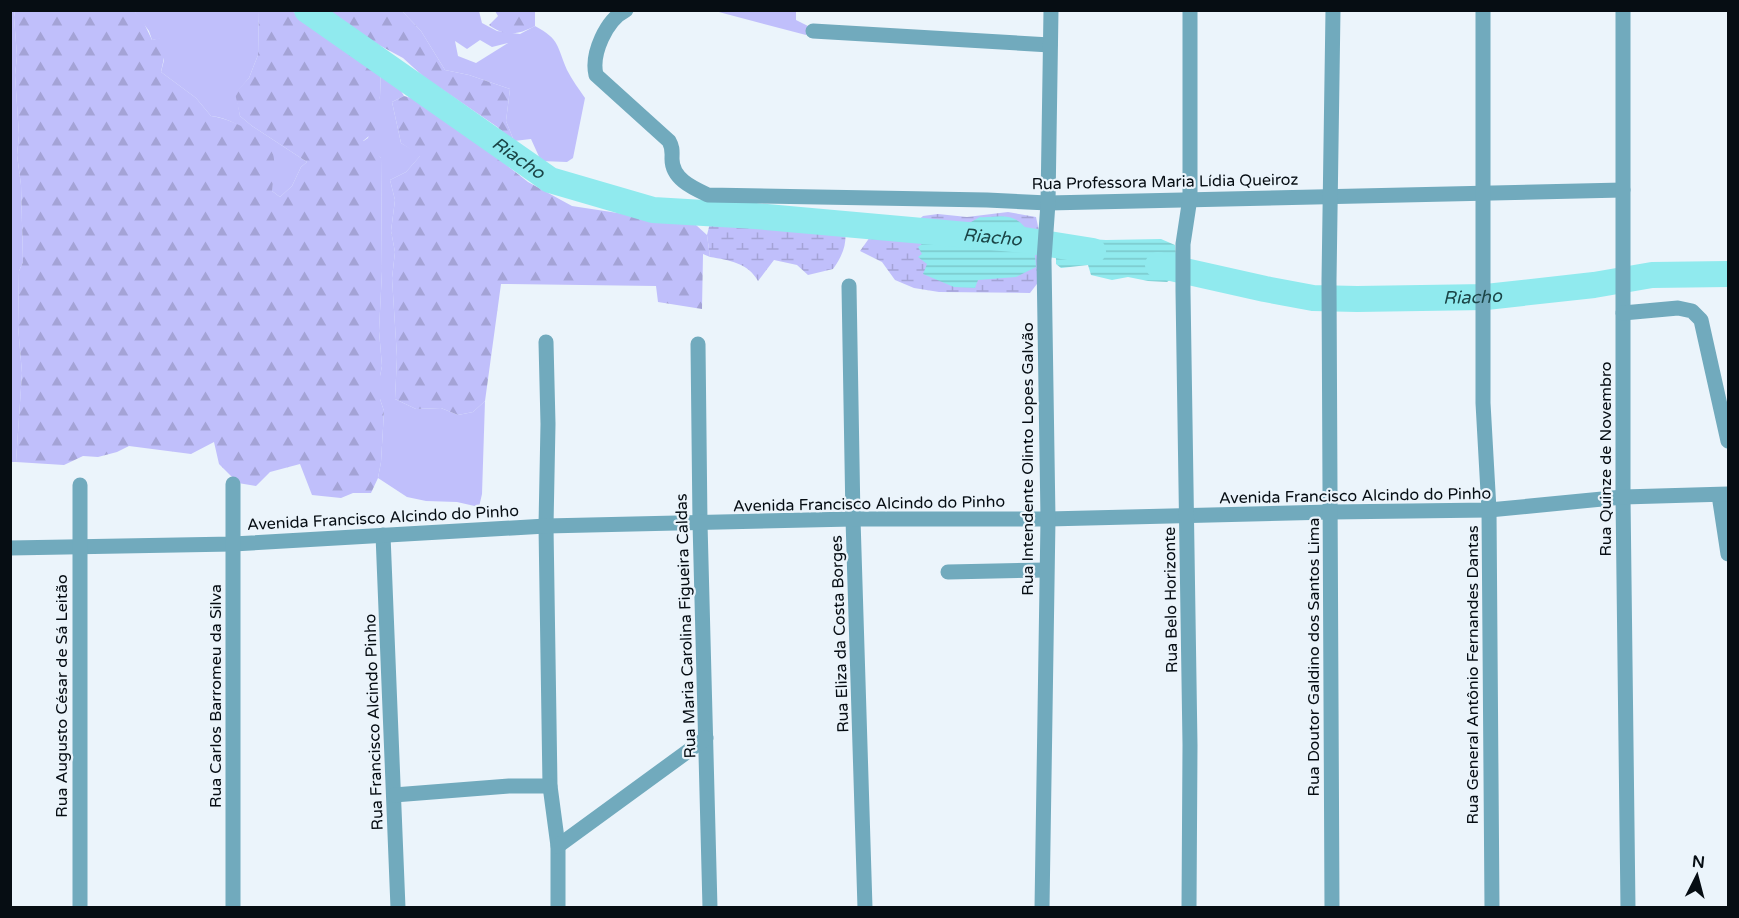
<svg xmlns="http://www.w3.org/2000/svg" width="1739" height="918" font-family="'Varela Round',sans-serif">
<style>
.grass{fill:#c0bffb;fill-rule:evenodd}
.forest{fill:url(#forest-firs)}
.wetland{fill:url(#wetland-marsh)}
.water{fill:url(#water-rules)}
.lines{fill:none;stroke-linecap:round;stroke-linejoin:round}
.river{stroke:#90eaee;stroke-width:26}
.minor{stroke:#71aabd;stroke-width:15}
.labels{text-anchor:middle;stroke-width:4.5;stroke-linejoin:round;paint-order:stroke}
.street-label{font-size:16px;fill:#060d13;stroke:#ebf4fb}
.water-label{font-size:18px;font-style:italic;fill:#1b4547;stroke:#ebf4fb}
</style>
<defs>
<pattern id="forest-firs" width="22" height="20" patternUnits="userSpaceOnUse" patternTransform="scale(1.5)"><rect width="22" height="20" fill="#c0bffb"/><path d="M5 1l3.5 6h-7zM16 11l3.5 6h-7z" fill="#a4a3d6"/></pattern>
<pattern id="wetland-marsh" width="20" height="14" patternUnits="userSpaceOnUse" patternTransform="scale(1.5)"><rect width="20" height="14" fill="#c0bffb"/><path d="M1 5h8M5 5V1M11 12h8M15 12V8" fill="none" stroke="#a4a3d6"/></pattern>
<pattern id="water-rules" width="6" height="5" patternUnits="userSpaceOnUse" patternTransform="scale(1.5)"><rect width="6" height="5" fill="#90eaee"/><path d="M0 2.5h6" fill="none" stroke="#7bc8cb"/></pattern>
</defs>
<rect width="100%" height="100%" fill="#ebf4fb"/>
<!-- grass -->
<g class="grass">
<polygon points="15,10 14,17 17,56 15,75 19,135 17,155 21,185 23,262 19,271 18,326 22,373 16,462 11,462 10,11"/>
<path d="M134 11H259L258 55 249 78 236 93 240 116 252 126 307 162 301 167 292 186 280 197 272 191 273 154C255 137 237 119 211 116L196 98 161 72 164 60V38L152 40 149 31Z"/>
<path d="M402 11H479L482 23 497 31 520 34 535 26C560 39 557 47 567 70 572 80 579 89 585 98L573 158 567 162 541 161 531 139 514 141 506 121 510 89 469 75 445 70 421 31ZM480 40 492 47 508 43 476 63 458 56 455 41 467 49Z"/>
<polygon points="715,11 796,11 796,20 808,26 806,35"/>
<polygon points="381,69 394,79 404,96 392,102 401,143 421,155 406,172 390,180 395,200 391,231 395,252 392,278 397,357 395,399 416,409 441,408 458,415 473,412 485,401 482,494 479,507 457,502 426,501 407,497 378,478 381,462 384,411 380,399 380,376 382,366 379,331 382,271 381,158 362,142 368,138 380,96"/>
</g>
<!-- forest -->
<g class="forest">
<path d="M15 11H134L143 21 152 40 164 37 166 48 161 72 196 98 211 116C229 118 268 136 273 154 276 164 273 180 272 191L280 197 292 186 301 167 307 162 252 126 240 116 235 93 249 78 258 55 259 11H292L381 69 380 96 375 131 363 141 369 144 381 158 382 271 379 331 382 366 380 376V399L384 411 381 462 378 478 371 493H353L341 498 312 495 300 464 270 472 256 486 238 483 219 464 214 442 191 454 129 446 117 452 98 457 83 456 64 465 16 462 22 373 18 326 19 271 23 262 21 185 17 155 19 135 15 75 17 56 14 17Z"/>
<polygon points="326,11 402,11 421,31 445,70 469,75 510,89 506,121 514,141 496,126 424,77 403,58 366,38"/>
<path d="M495 11H535V26C518 35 505 37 489 25L498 16Z"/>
<polygon points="404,96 419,100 458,127 528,182 572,206 696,225 707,235 710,257 703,254 702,309 658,302 656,286 501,284 485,401 473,412 458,415 441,408 416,409 395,399 397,357 392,278 395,252 391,231 395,200 390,180 406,172 420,156 401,143 392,102"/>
</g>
<!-- wetland -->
<g class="wetland">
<path d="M734 206 843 212C847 237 848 248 833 269L808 275 797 265 774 260 758 281C748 263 729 260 710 257L707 235 714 207Z"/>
<polygon points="1008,212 1036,217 1039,231 1040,280 1030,293 939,292 914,288 895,280 882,262 860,251 870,237 898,238 923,216 938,214 967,217"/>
</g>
<!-- water -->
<g class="water">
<path d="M980 217C988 218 1000 215 1008 217 1031 221 1035 248 1036 267L1016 277 978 280 975 288 954 287 923 274 927 264 918 257 922 254 918 247C932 237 943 227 962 229L963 223 971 222Z"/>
<polygon points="1072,238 1106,240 1161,239 1175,245 1177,263 1175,276 1167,282 1148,281 1128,277 1112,280 1091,275 1088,265 1061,268 1056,264 1056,253 1060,243"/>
</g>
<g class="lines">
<!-- river -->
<g class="river">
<path id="s1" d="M307 10 550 180 653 210 755 216 1024 240 1093 251"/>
<path id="s2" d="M1158 265 1265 289 1313 298 1357 299 1486 297 1594 285 1652 275 1728 274"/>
</g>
<!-- minor -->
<g class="minor">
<path d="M626 10C606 20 591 54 596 75L669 141C673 148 672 152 672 159 672 179 693 188 708 195L987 200 1048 203 1623 190"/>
<polyline points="1483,10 1483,403 1489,510 1492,908"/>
<polyline points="1623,10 1623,497 1628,908"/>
<polyline points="813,31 1050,45"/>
<polyline points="849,286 853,519 865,908"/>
<polyline points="1623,313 1678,308 1692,311 1701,320 1728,441"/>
<polyline points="546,342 548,424 546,526 550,786 558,846 558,908"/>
<polyline points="698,344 700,523 710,908"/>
<polyline points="1719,495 1728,554"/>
<polyline points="383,535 398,908"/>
<polyline points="10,548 233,544 546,526 853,519 1048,519 1331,512 1489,510 1623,497 1728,494"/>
<polyline points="948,572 1046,570"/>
<polyline points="394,795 509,786 550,786"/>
<polyline points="558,846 706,738"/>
<polyline points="80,908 80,485"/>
<polyline points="233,908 233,484"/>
<polyline points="1042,908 1048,519 1044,260 1048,203 1051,10"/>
<polyline points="1189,908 1190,745 1183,291 1183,244 1190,198 1190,10"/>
<polyline points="1332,908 1329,281 1333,10"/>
</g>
</g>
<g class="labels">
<!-- street labels -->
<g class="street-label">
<text transform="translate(1165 181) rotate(-1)" y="6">Rua Professora Maria Lídia Queiroz</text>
<text transform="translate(1027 459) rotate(-90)" y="6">Rua Intendente Olinto Lopes Galvão</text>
<text transform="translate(1605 459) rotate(-90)" y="6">Rua Quinze de Novembro</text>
<text transform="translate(1355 495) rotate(-1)" y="6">Avenida Francisco Alcindo do Pinho</text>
<text transform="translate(869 503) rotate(-1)" y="6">Avenida Francisco Alcindo do Pinho</text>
<text transform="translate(383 517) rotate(-3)" y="6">Avenida Francisco Alcindo do Pinho</text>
<text transform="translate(1170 600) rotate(-91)" y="6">Rua Belo Horizonte</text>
<text transform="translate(685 626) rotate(-92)" y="6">Rua Maria Carolina Figueira Caldas</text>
<text transform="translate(839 634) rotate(-92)" y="6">Rua Eliza da Costa Borges</text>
<text transform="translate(1313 657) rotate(-90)" y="6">Rua Doutor Galdino dos Santos Lima</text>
<text transform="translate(1472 675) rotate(-90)" y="6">Rua General Antônio Fernandes Dantas</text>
<text transform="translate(61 696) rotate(-90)" y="6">Rua Augusto César de Sá Leitão</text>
<text transform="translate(215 696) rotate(-90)" y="6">Rua Carlos Barromeu da Silva</text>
<text transform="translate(373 722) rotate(-92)" y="6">Rua Francisco Alcindo Pinho</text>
</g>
<!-- water labels -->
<g class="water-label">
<text dy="6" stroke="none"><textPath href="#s1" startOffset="258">Riacho</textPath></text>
<text dy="6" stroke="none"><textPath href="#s1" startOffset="744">Riacho</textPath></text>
<text dy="6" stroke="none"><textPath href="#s2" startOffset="318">Riacho</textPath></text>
</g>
</g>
<!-- border -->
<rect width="1739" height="918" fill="none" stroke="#060d13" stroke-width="24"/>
<!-- north arrow -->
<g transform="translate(1697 876) rotate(6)" stroke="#ebf4fb" stroke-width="4.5" paint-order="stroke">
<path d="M0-4.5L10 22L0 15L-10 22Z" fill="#060d13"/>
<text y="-9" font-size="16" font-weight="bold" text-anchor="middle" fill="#060d13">N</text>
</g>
</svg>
